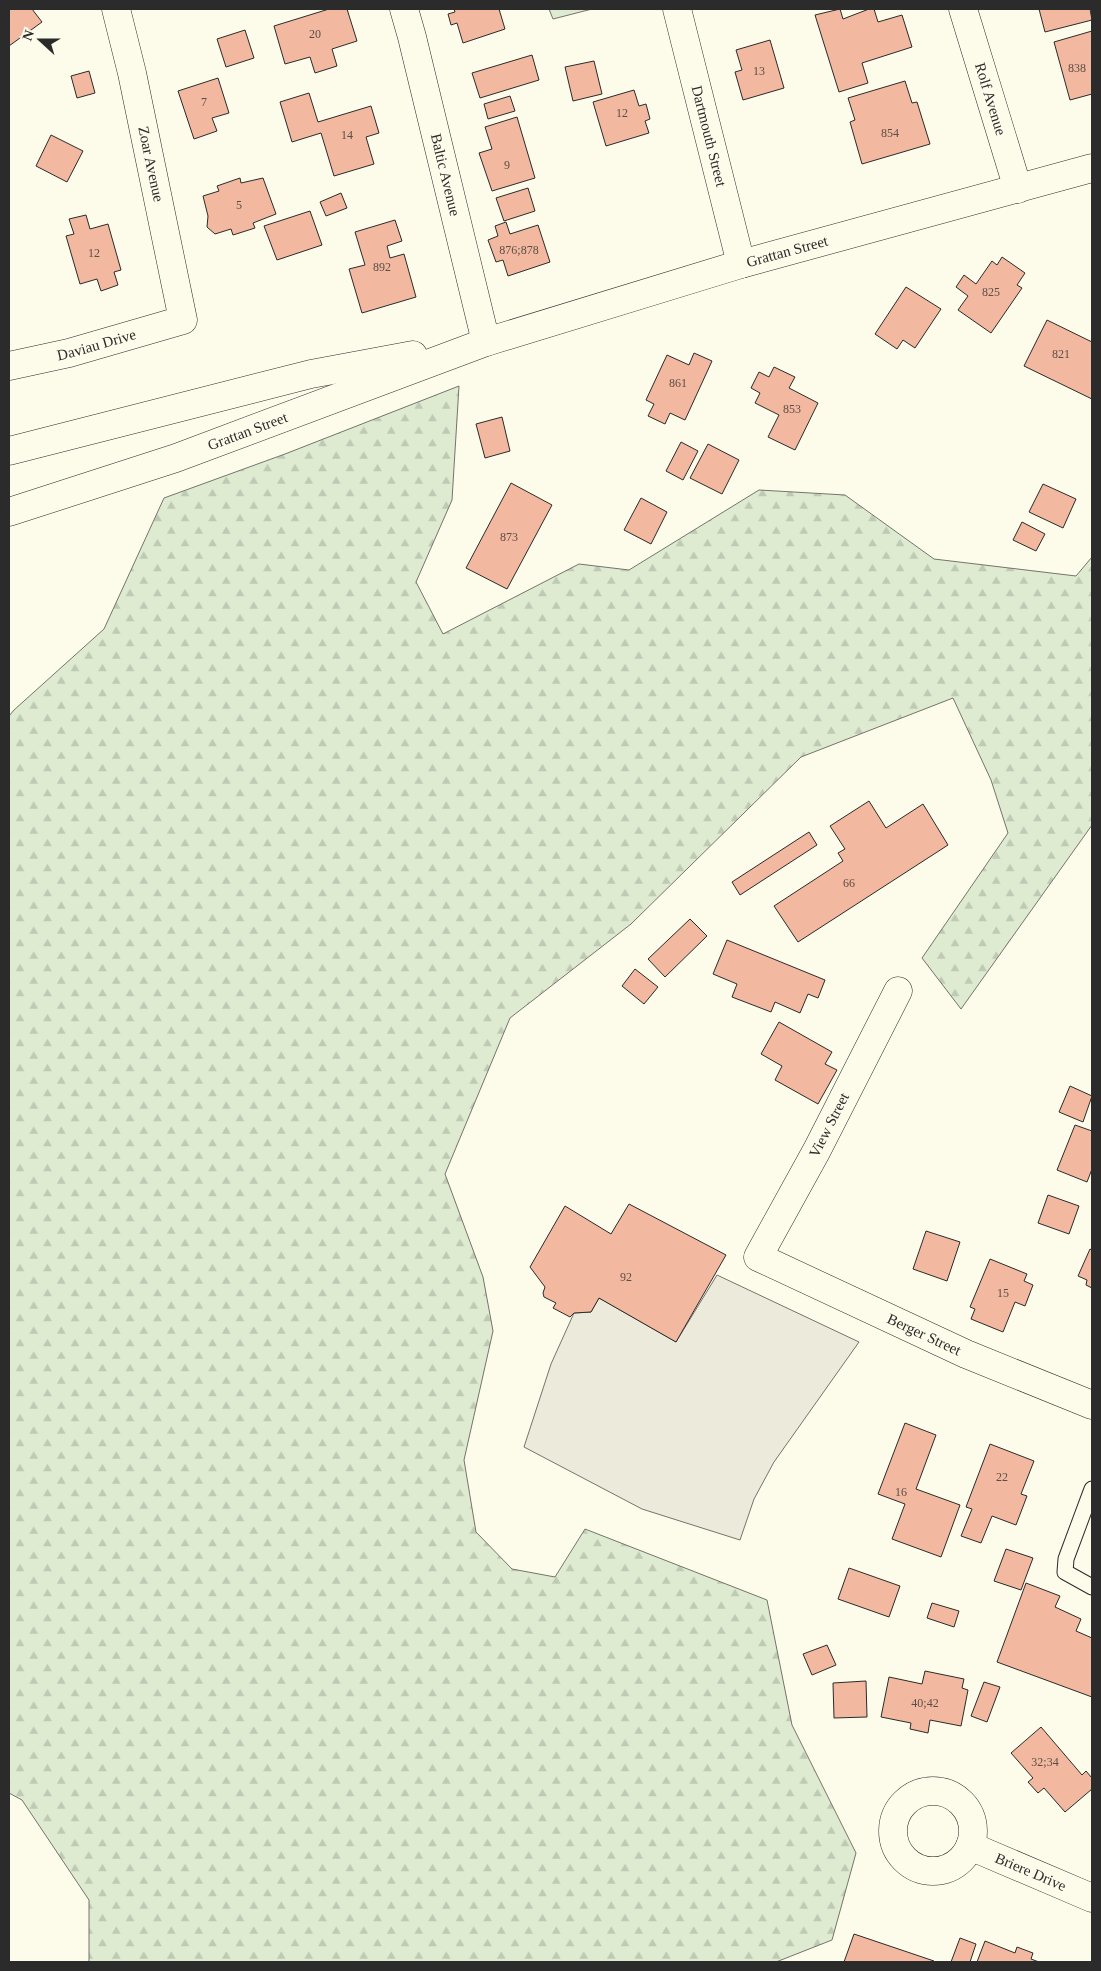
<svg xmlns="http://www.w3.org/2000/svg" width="1101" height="1971" font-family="'Times New Roman',serif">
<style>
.forest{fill:url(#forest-firs);stroke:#74746e}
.parking{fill:#eceadb;stroke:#74746e}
.building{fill:#f2b8a0;stroke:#2b2b2b}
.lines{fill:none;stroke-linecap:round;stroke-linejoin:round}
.lane-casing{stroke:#2b2b2b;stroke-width:17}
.street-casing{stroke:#2b2b2b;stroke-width:29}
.secondary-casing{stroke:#2b2b2b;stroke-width:29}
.lane{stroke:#fdfbea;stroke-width:15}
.street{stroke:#fdfbea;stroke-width:28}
.secondary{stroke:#fdfbea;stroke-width:28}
.labels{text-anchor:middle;stroke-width:4;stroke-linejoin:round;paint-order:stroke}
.number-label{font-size:12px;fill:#5d4e48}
.street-label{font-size:15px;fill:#2b2b2b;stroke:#fdfbea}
</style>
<defs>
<pattern id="forest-firs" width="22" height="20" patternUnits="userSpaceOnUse" patternTransform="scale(1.25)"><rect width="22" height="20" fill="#deebd1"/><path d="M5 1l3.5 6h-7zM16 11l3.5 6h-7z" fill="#bfcab4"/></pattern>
</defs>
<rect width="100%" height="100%" fill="#fdfbea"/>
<!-- forest -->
<g class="forest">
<polygon points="549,9 592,9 553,19"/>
<polygon points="459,386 452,500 416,582 443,634 579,564 629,570 759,490 845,495 934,559 1076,576 1092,557 1092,825 961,1009 922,958 1008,833 991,780 953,698 801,757 631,924 510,1018 445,1174 483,1277 493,1331 464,1460 476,1532 512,1569 555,1577 585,1529 767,1600 792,1725 856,1853 832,1940 776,1962 89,1962 89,1900 22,1800 9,1793 9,716 14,710 104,629 164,498 285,454"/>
</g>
<!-- parking -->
<polygon class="parking" points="717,1275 859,1342 774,1462 754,1499 740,1540 642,1509 524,1447 551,1364 574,1313 591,1312 599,1298 676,1342"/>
<!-- building -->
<g class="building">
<polygon points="9,9 32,9 42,22 9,46"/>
<polygon points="329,9 347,9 357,41 332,49 337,66 315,73 310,57 285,64 274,26"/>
<polygon points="454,9 499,9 505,29 463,43 457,23 451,25 448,14 455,12"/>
<polygon points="840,9 843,19 869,9 874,9 878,22 902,15 912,47 862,63 868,83 839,92 815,15"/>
<polygon points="1039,9 1090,9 1092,20 1045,32"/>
<polygon points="245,30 254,58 226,67 217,39"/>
<polygon points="1092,31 1092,94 1070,100 1054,42"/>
<polygon points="770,40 784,88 743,100 735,72 742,70 736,50"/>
<polygon points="532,55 539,80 480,98 472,73"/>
<polygon points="594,61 602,94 573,101 565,67"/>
<polygon points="89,71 95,93 77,98 71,76"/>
<polygon points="218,78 229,113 212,118 217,131 194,139 178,91"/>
<polygon points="905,81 912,103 917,102 930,144 862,164 850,122 855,120 848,98"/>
<polygon points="634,90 639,106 646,104 650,119 645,121 649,133 606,146 593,102"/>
<polygon points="309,93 318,122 371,106 379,133 366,137 374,164 334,176 321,133 292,142 280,102"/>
<polygon points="510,96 515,111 488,119 484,104"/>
<polygon points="517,117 535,178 492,191 479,153 492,149 485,127"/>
<polygon points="51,135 83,151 67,182 36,166"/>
<polygon points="240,178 241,183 263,178 276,214 253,223 255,228 233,235 231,229 215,234 207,227 208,216 203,196 219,191 217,186"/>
<polygon points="528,188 535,211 504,221 496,198"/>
<polygon points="341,193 347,208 326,216 320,202"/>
<polygon points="310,211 322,245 277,260 264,226"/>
<polygon points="86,215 90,229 108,224 121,270 114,272 118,285 101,291 97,279 80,284 66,236 74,234 69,219"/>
<polygon points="395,220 402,241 387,246 390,258 404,254 416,297 362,313 349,269 365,265 355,232"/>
<polygon points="506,222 510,234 538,225 550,262 508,276 503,260 496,262 488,240 498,236 495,226"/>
<polygon points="1002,257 1025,273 1017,285 1022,288 991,333 958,310 968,296 956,287 964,275 976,284 992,261 997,265"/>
<polygon points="906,287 941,309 915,348 903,340 897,349 875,334"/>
<polygon points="1047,320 1092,342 1092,399 1024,366"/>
<polygon points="694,353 712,361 685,420 670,413 665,424 648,416 654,404 646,400 667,355 689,365"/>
<polygon points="774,367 795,377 789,388 818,403 795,450 768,437 779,415 755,403 760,393 751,388 759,372 769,377"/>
<polygon points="502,417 510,451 485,458 476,424"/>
<polygon points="681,442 698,451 683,480 666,471"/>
<polygon points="708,444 739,460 722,494 690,478"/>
<polygon points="511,483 552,505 507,589 466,568"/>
<polygon points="1043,484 1076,499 1063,528 1029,512"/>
<polygon points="641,498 667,512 651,544 624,530"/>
<polygon points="1022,522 1045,534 1036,551 1013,540"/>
<polygon points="869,801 886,828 923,804 948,845 798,942 774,906 843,861 838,853 845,849 830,826"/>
<polygon points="809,832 817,845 740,895 732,882"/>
<polygon points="690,919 707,936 665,977 648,959"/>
<polygon points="727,940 825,980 818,998 808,994 800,1013 775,1002 771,1012 732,997 737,984 713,974"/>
<polygon points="635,969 658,987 644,1004 622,986"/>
<polygon points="779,1022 832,1052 825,1064 837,1070 818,1104 775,1080 782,1066 761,1054"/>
<polygon points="1070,1086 1092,1096 1083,1122 1059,1112"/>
<polygon points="1075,1125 1092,1131 1092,1169 1087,1182 1057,1170"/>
<polygon points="1048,1195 1079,1206 1069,1234 1038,1223"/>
<polygon points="629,1204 726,1255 676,1342 599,1298 591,1312 574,1313 570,1317 553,1308 556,1303 544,1297 543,1293 545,1287 530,1267 565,1206 611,1234"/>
<polygon points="926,1231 960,1242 947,1281 913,1269"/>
<polygon points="1090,1249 1092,1250 1092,1288 1086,1285 1087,1280 1078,1276"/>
<polygon points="990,1259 1027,1274 1024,1281 1033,1285 1025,1306 1015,1302 1003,1332 971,1319 975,1309 970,1307"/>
<polygon points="905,1423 936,1435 916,1489 960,1505 941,1557 892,1539 905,1504 878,1494"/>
<polygon points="990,1444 1034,1461 1021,1494 1027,1496 1016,1525 992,1516 981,1543 961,1536 972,1509 966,1507"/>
<polygon points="1006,1549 1033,1558 1021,1590 994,1581"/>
<polygon points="849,1568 900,1586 889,1617 838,1599"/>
<polygon points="1026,1583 1060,1596 1055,1607 1081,1619 1076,1631 1092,1638 1092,1697 997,1662"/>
<polygon points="932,1603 959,1611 954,1627 927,1618"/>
<polygon points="827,1645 836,1665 812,1675 803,1654"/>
<polygon points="925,1671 964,1679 962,1688 968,1690 961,1726 930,1720 928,1733 910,1729 911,1723 881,1717 889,1677 922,1684"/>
<polygon points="866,1681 867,1717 834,1718 833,1683"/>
<polygon points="984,1682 1000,1687 987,1722 971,1716"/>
<polygon points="1041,1727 1082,1775 1086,1771 1092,1778 1092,1789 1065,1812 1044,1788 1038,1793 1028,1782 1033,1778 1011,1753"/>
<polygon points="854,1934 934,1961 933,1962 844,1962"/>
<polygon points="960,1938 976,1944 970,1962 951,1962"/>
<polygon points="985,1941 1015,1953 1017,1947 1033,1953 1031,1959 1039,1962 977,1962"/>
</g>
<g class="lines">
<defs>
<polyline id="lane" points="1092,1489 1066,1559 1065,1572 1092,1587"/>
<g id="street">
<path id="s1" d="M404 9 412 37 486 342"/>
<path id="s2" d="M677 9 741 264"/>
<path id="s3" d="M963 9 1018 189"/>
<path id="s4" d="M9 366 69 353 183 320 132 73 116 9"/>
<path id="s5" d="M898 991 817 1150 758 1257 966 1354 1092 1405"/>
<circle cx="933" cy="1831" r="40"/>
<path id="s6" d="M970 1846 1092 1898"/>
</g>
<g id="secondary">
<polyline points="9,451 311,374 413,355"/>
<path id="s7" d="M9 512 176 458 486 342 741 264 1092 168"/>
</g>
</defs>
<!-- lane casing -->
<use href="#lane" class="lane-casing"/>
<!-- street casing -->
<use href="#street" class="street-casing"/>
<!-- secondary casing -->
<use href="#secondary" class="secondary-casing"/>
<!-- lane -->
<use href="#lane" class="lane"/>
<!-- street -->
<use href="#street" class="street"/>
<!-- secondary -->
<use href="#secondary" class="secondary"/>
</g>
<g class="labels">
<!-- number labels -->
<g class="number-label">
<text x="315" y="38">20</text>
<text x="1077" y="72">838</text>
<text x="759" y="75">13</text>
<text x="204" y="106">7</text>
<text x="622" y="117">12</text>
<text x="890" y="137">854</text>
<text x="347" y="139">14</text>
<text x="507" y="169">9</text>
<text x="239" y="209">5</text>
<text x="519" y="254">876;878</text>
<text x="94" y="257">12</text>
<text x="382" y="271">892</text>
<text x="991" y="296">825</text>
<text x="1061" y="358">821</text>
<text x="678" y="387">861</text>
<text x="792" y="413">853</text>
<text x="509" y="541">873</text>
<text x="849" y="887">66</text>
<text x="626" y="1281">92</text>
<text x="1003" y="1297">15</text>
<text x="1002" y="1481">22</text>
<text x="901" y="1496">16</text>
<text x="925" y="1707">40;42</text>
<text x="1045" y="1766">32;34</text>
</g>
<!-- street labels -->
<g class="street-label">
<text dy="5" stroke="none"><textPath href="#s3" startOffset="94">Rolf Avenue</textPath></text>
<text dy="5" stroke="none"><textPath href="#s2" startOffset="131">Dartmouth Street</textPath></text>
<text transform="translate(151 164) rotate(78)" y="5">Zoar Avenue</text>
<text dy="5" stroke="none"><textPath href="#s1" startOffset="171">Baltic Avenue</textPath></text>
<text dy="5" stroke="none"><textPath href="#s7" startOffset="821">Grattan Street</textPath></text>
<text dy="5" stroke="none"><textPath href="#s4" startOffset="90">Daviau Drive</textPath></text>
<text dy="5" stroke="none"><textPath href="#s7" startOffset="252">Grattan Street</textPath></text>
<text transform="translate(829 1125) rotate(-63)" y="5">View Street</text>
<text dy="5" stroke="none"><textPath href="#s5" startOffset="484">Berger Street</textPath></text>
<text dy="5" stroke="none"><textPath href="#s6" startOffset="66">Briere Drive</textPath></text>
</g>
</g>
<!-- border -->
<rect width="1101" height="1971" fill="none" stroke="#2b2b2b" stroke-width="20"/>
<!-- north arrow -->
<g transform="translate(40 40) rotate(291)" stroke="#fdfbea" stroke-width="4" paint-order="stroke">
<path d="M0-4L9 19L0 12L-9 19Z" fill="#2b2b2b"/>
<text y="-8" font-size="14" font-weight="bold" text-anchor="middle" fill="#2b2b2b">N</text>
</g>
</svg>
